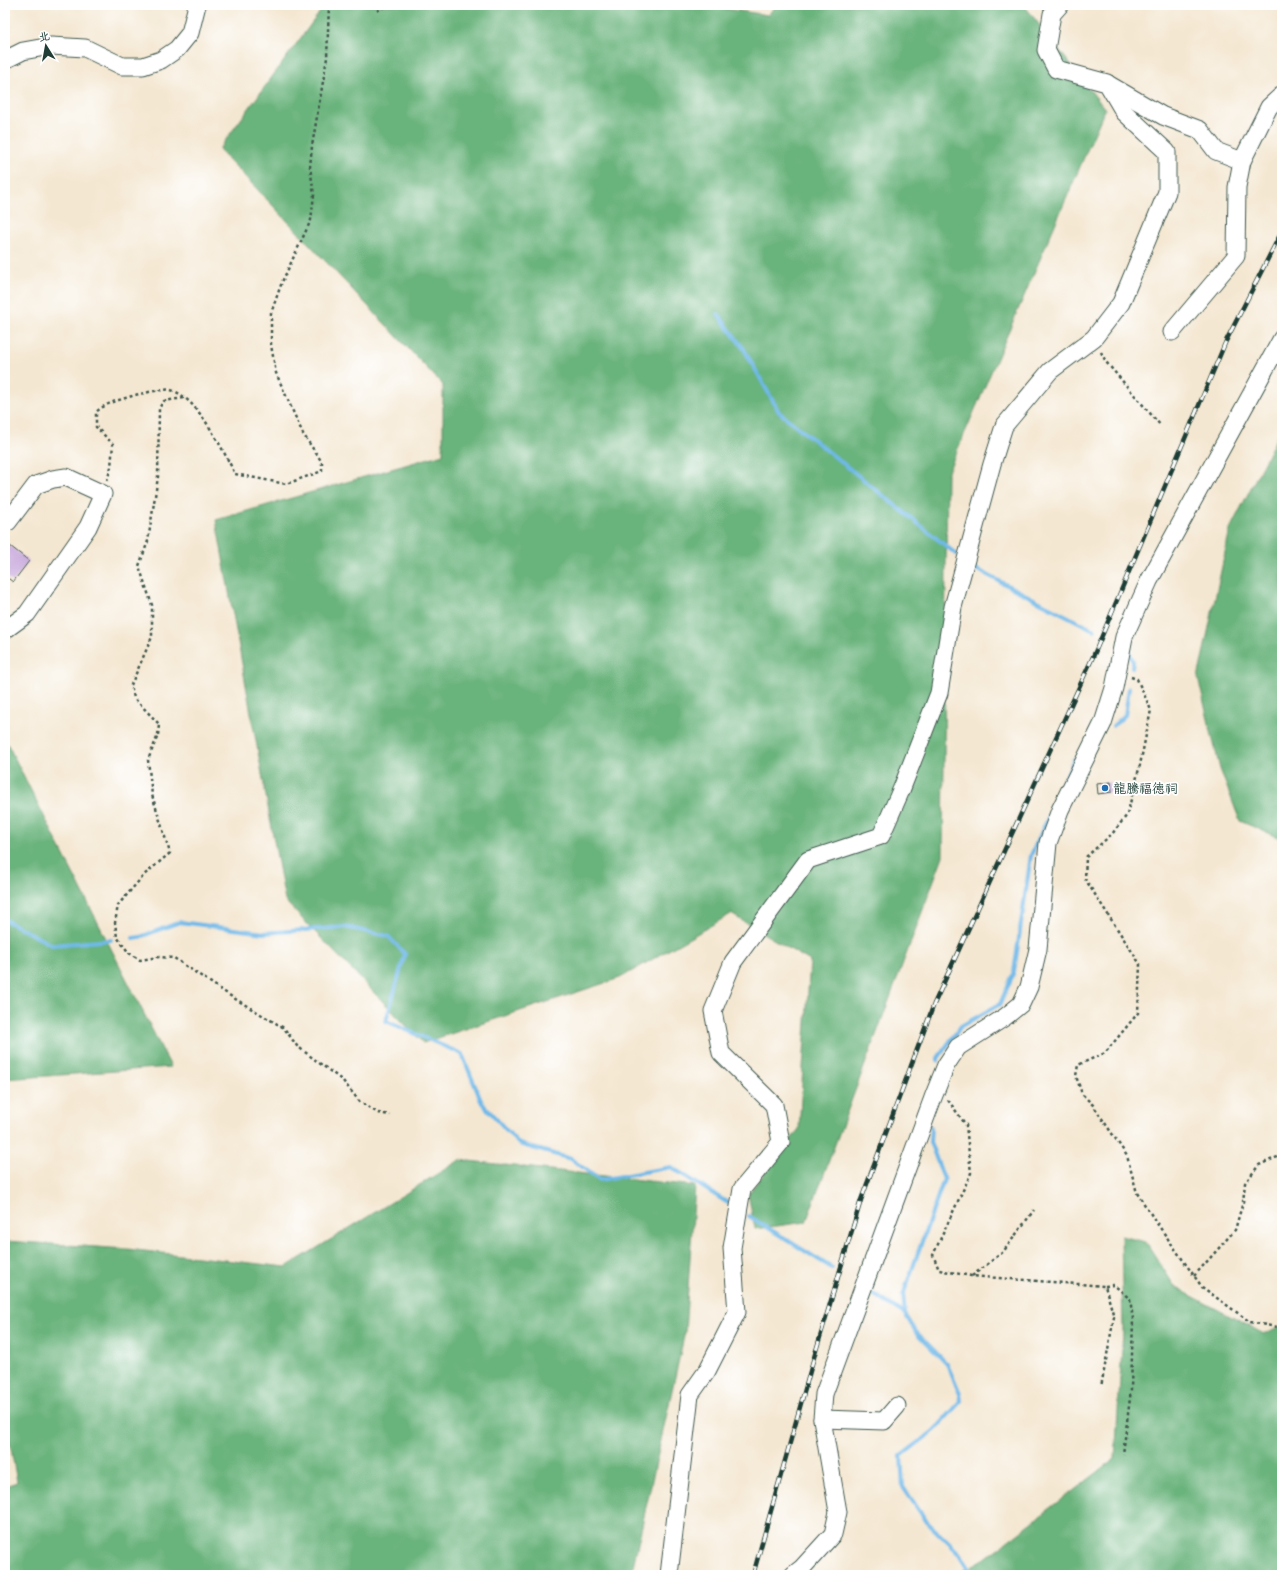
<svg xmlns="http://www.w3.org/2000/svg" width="1287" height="1580" font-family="Mynerve,'LXGW WenKai TC',sans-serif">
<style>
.forest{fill:#69b37b;stroke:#447858}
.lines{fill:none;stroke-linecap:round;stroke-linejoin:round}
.stream{stroke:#70b9e9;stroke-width:4}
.building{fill:#ccb0df}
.minor-casing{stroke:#3f564c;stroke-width:19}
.path{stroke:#3f564c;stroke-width:2.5;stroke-dasharray:3 3;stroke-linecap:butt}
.minor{stroke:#fff;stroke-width:17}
.rail-casing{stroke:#1f3d34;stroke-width:4.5}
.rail{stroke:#fff;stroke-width:3;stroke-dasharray:9;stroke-linecap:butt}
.poi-dot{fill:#1f6fb2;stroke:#fff;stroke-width:1.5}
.labels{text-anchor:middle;stroke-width:3.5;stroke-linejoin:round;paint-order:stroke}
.poi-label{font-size:13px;fill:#1f3d34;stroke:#fff;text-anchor:start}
</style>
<rect width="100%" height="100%" fill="#fff"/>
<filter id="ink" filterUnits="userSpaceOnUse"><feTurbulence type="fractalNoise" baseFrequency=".025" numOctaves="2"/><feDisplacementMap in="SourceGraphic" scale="8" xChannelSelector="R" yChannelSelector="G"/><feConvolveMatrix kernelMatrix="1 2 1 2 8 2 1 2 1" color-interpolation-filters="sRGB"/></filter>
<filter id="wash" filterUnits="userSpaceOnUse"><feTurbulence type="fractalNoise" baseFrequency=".012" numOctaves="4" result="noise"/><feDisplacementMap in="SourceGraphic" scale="16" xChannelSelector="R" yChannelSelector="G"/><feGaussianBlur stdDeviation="0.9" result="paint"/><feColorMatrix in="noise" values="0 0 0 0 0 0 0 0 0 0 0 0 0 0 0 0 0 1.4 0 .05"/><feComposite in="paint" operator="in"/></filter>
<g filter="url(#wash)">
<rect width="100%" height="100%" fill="#f4e7d1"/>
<!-- forest -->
<g class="forest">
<polygon points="325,5 699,5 768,15 776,5 1024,5 1105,109 947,474 943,856 806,1222 755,1229 748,1194 799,1129 810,961 731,914 620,978 423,1043 285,901 216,520 443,454 443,385 219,149"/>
<polygon points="1282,427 1282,839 1240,821 1220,769 1198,678 1230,529"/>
<polygon points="5,739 171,1067 5,1079"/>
<polygon points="460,1160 695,1186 685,1332 631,1575 5,1575 5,1486 17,1482 5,1416 5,1241 127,1249 286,1267"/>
<polygon points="1121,1236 1146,1242 1175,1287 1264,1334 1282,1325 1282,1575 955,1575 984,1559 1115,1459 1123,1332"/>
</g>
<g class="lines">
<!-- stream -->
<g class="stream">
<polyline points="718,314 744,349 779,412 956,554"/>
<polyline points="972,567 1094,630"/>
<polyline points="1128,648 1133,662 1132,667"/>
<polyline points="1113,726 1125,715 1129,688"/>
<polyline points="1056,799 1074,759"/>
<polyline points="5,920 52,945 111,940"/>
<polyline points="133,938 140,937 180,922 264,933 345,927 388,936 405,954 386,1021 462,1054 482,1103 519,1144 571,1159 600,1180 671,1167 728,1203"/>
<polyline points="938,1061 938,1058 961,1026 1000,1004 1014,972 1031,855 1052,809"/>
<polyline points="931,1127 930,1142 944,1179 903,1295 905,1314 916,1332 947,1364 960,1394 961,1401 935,1430 901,1456 903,1487 927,1522 960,1554 973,1575"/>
<polyline points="749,1216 832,1268"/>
<polyline points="873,1294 905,1314"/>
</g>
</g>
<g id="blocks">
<!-- building -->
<g class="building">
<polygon points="5,542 29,561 13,582 5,576"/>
<polygon points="1111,782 1112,792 1098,794 1097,784"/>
</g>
</g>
</g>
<g filter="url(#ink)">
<use href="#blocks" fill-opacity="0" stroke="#3f564c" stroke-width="1"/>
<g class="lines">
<defs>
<g id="minor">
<polyline points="5,60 23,51 51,46 85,48 122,66 143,66 161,60 177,49 190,33 197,5"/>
<polyline points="1108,84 1163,116 1200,130 1216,151 1242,161 1237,187 1236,256 1172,332"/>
<polyline points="1242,161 1269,107 1282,95"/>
<polyline points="5,630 27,614 88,527 103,494 66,477 53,479 36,485 8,522"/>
<polyline points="822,1419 884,1421 897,1406"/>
<polyline points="669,1575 690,1395 707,1371 737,1312 732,1248 742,1189 781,1142 774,1105 721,1053 713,1011 733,962 808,860 881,836 902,788 939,693 953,607 992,464 1004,426 1050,371 1094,338 1121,303 1167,192 1167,152 1124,112 1107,83 1056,69 1046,50 1052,14 1060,5"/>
<polyline points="793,1575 802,1568 833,1534 838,1512 822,1419 824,1394 934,1095 946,1065 958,1047 1005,1017 1021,1004 1029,987 1038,949 1048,843 1060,810 1103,723 1114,688 1124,637 1149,581 1282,338"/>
</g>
</defs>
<!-- minor casing -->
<use href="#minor" class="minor-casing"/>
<!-- path -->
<g class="path">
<polyline points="377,11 387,5"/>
<polyline points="1101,352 1106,362 1161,426"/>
<polyline points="184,398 164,401 159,408 158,477 148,541 139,566 152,605 152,637 131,685 134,698 159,724 158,735 148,760 152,795 170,853 144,875 118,905 115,923 117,937 129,953 140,960 159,957 174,958 232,997 284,1028 297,1046 343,1081 360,1102 378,1113 390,1115"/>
<path d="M107 481 111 467 113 444 96 427V412C106 403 119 400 132 396 138 394 166 388 171 390 198 398 223 450 235 474L286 484 322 471V462L303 434 276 373 271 345V313L282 282 311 220 314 195 310 167 312 146 327 58 329 5"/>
<polyline points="1131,677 1137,679 1151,710 1140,765 1127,815 1112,834 1086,857 1085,879 1140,964 1138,1013 1105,1053 1078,1065 1076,1076 1082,1094 1093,1105 1127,1156 1137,1193 1156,1222 1202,1287 1250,1322 1282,1328"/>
<polyline points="948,1100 966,1125 971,1173 933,1255 939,1270 971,1276 1105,1286 1114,1317 1101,1387"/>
<polyline points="972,1276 1003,1252 1034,1210"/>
<polyline points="1194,1276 1235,1230 1243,1202 1245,1183 1259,1165 1282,1155"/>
<polyline points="1105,1286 1114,1285 1130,1299 1133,1319 1131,1390 1123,1454"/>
</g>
<!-- minor -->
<use href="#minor" class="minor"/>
<defs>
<polyline id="rail" points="753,1575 812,1364 861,1200 934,1004 1096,650 1226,341 1282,231"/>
</defs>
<!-- rail casing -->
<use href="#rail" class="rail-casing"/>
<!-- rail -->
<use href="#rail" class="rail"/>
</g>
</g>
<!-- markers -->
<circle class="poi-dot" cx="1105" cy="788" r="4"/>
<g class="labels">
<!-- poi labels -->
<g class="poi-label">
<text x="1113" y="793">龍騰福德祠</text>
</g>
</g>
<!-- margin -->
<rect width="1287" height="1580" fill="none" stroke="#fff" stroke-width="20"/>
<!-- north arrow -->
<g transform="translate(46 46) rotate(349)" stroke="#ffffff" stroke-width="3" paint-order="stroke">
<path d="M0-3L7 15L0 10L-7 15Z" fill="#1f3d34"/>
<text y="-6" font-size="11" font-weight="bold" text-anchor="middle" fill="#1f3d34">北</text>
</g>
</svg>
